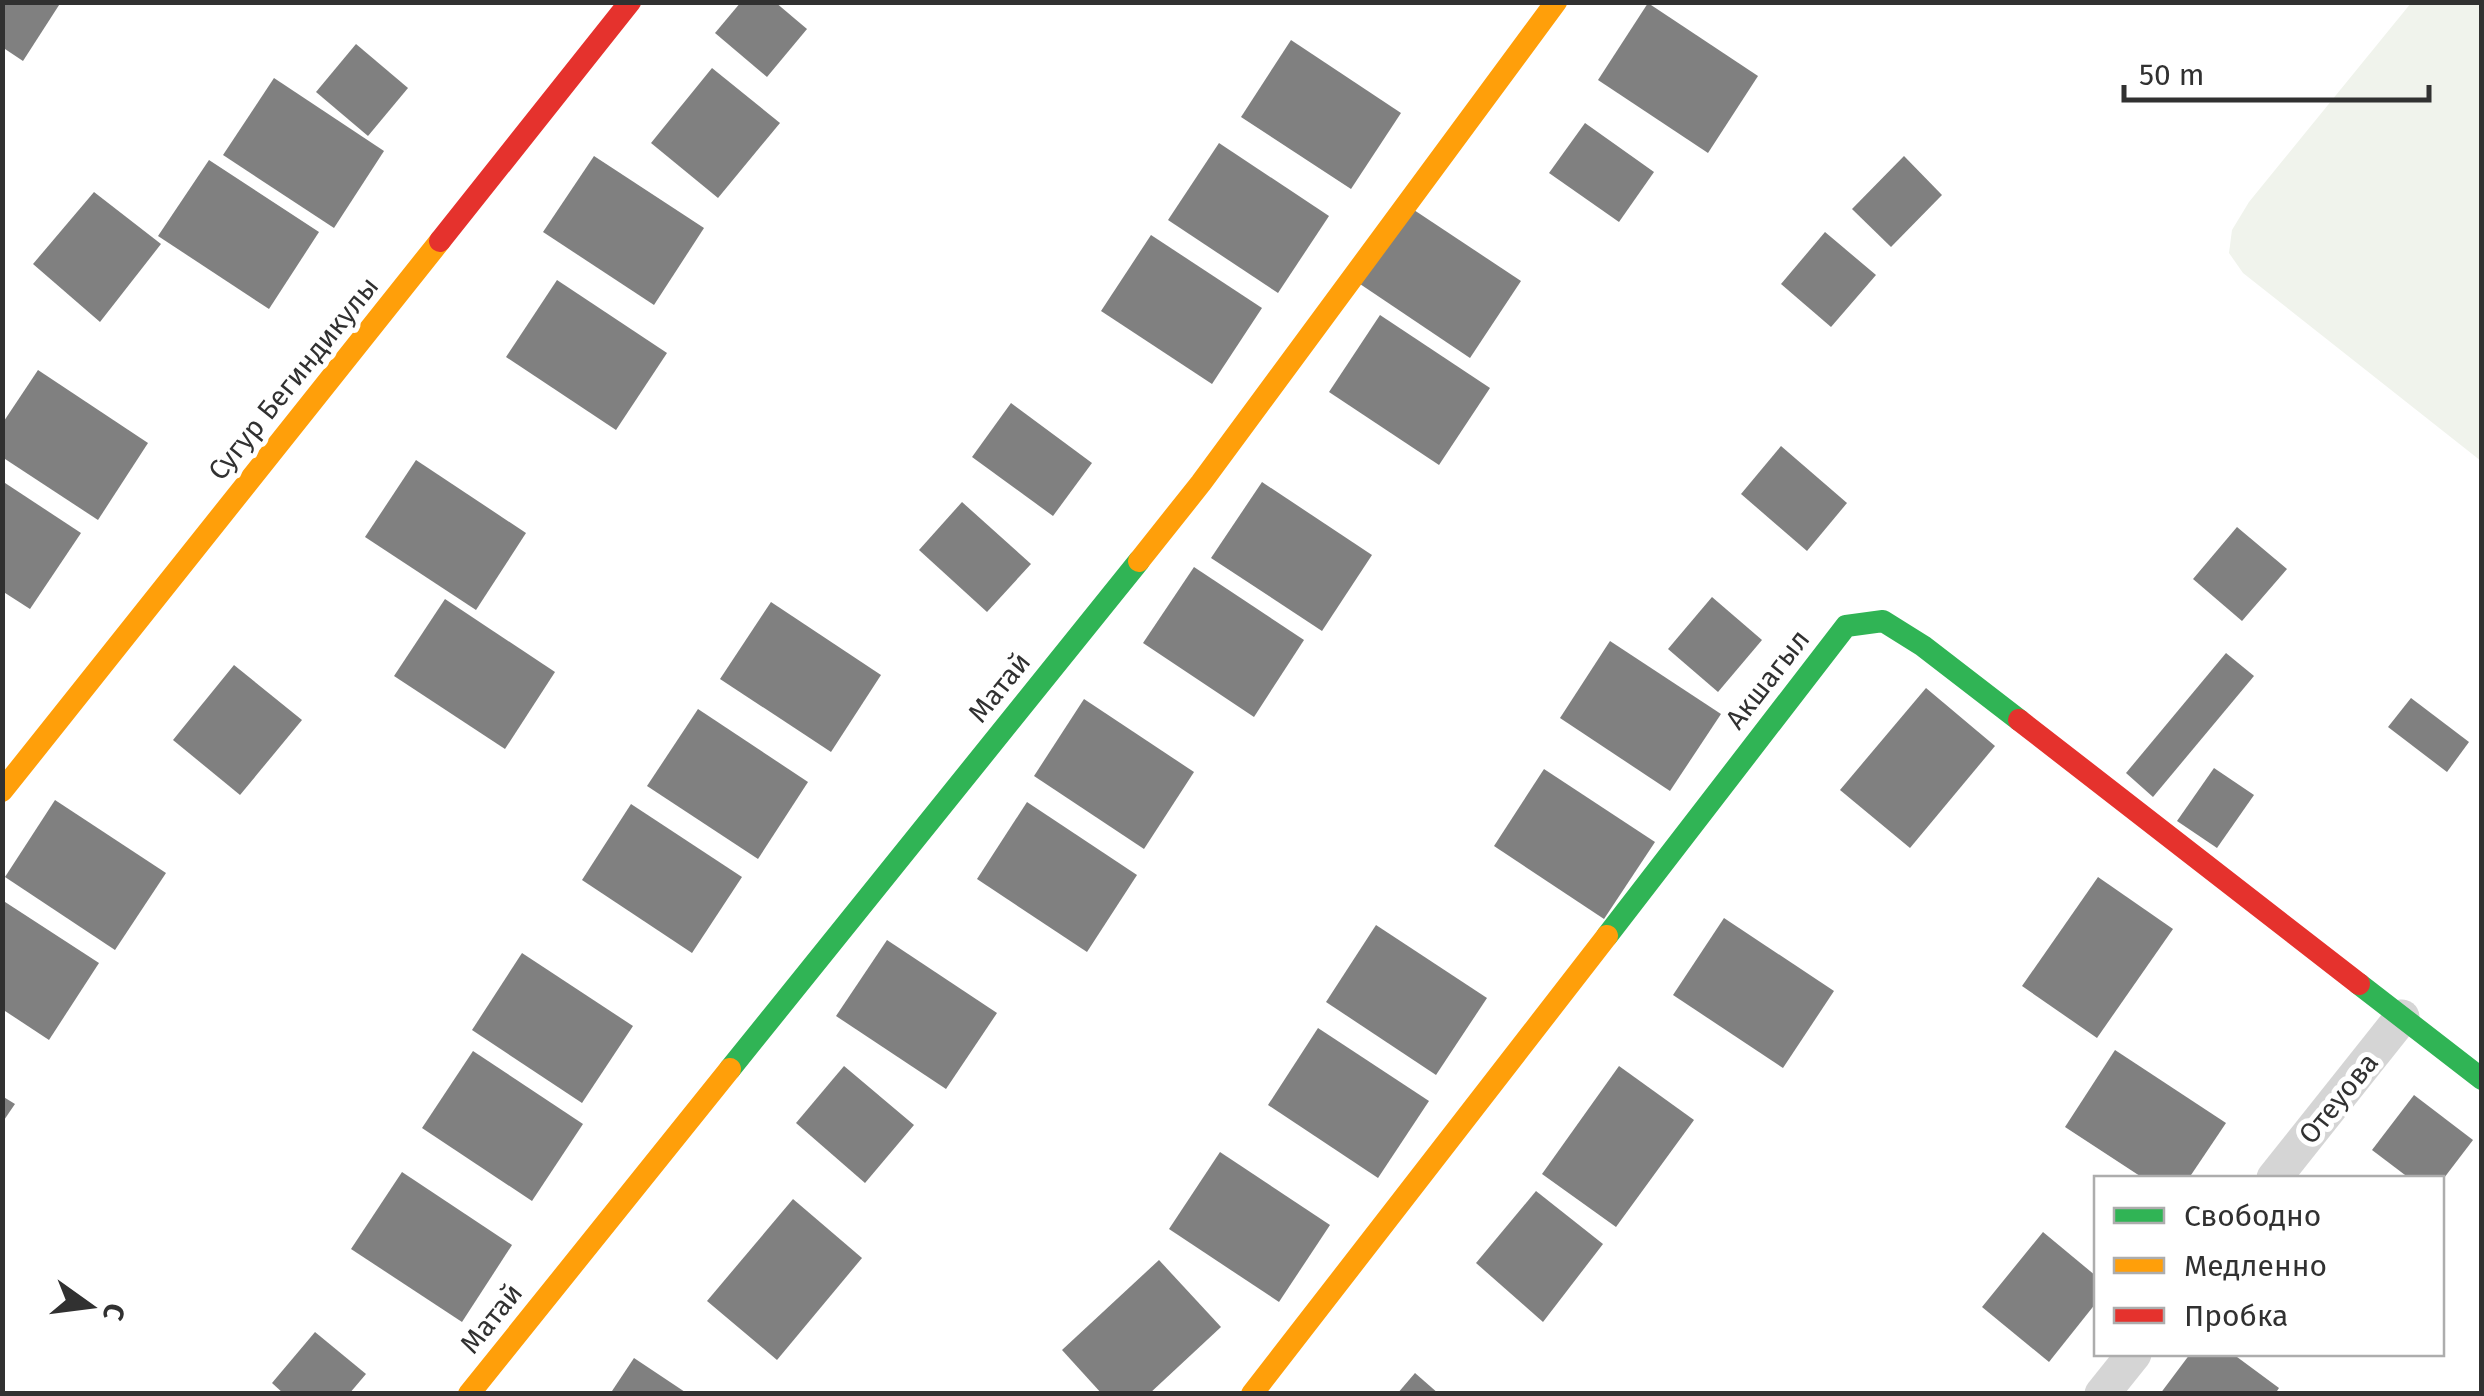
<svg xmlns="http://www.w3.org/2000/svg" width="2484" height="1396" font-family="'Fira Sans',sans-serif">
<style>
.green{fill:#f0f3ec}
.building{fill:#808080}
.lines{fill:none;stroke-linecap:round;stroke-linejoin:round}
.street{stroke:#d5d5d5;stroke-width:35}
.fast{stroke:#30b455;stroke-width:22}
.slow{stroke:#ff9f0a;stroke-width:22}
.jam{stroke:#e5322d;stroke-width:22}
.labels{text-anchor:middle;stroke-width:10;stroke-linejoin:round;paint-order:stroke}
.street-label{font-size:28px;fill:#313131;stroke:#fff}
</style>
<rect width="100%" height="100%" fill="#fff"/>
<!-- green -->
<polygon class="green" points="2411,3 2481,3 2481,461 2243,273 2229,253 2232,230 2249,202"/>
<!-- building -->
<g class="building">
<polygon points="2,2 61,2 23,61 2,47"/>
<polygon points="741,2 775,2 807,29 767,77 715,33"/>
<polygon points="1648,3 1758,76 1708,153 1598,80"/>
<polygon points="1291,40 1401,113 1351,189 1241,117"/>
<polygon points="356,44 408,88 368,136 316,92"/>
<polygon points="712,68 780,123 718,198 651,143"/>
<polygon points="274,78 384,151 334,228 223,155"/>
<polygon points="1585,123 1654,172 1619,222 1549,173"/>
<polygon points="1219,143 1329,216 1278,293 1168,220"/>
<polygon points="594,156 704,228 654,305 543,232"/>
<polygon points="1904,156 1942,195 1891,247 1852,209"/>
<polygon points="209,160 319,232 269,309 158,236"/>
<polygon points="94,192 161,244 100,322 33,264"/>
<polygon points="1411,208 1521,281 1470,358 1360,284"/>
<polygon points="1825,232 1876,275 1831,327 1781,284"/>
<polygon points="1151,235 1262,308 1212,384 1101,311"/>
<polygon points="557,280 667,353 616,430 506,357"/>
<polygon points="1380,315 1490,388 1439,465 1329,392"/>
<polygon points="38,370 148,443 98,520 2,457 2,424"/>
<polygon points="1011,403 1092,463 1053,516 972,457"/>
<polygon points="1781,446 1847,503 1807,551 1741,494"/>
<polygon points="416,460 526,533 476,610 365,537"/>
<polygon points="2,481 81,533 30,609 2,591"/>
<polygon points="1262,482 1372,555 1322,631 1211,558"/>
<polygon points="962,502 1031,564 987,612 919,550"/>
<polygon points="2237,527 2287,569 2242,621 2193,579"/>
<polygon points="1194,567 1304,640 1254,717 1143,643"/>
<polygon points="1712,597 1762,640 1718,692 1668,649"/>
<polygon points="445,599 555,672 505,749 394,676"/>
<polygon points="771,602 881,675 831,752 720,679"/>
<polygon points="1610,641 1721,714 1670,791 1560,718"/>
<polygon points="2226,653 2254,676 2153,797 2126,773"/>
<polygon points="234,665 302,720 240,795 173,740"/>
<polygon points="1926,688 1995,746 1910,848 1840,790"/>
<polygon points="2411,698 2469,742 2447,772 2388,727"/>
<polygon points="1084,699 1194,772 1144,849 1034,776"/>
<polygon points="698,709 808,782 758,859 647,786"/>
<polygon points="2214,768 2254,795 2217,848 2177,821"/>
<polygon points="1544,769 1655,842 1604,919 1494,846"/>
<polygon points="55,800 166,873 115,950 5,877"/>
<polygon points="1027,802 1137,875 1087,952 977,879"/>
<polygon points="631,804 742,877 692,953 582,880"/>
<polygon points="2098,877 2173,929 2097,1038 2022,986"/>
<polygon points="2,900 99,963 49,1040 2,1009"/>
<polygon points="1724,918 1834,991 1783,1068 1673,995"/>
<polygon points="1376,925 1487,998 1436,1075 1326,1002"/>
<polygon points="887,940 997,1013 946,1089 836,1016"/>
<polygon points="522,953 633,1026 582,1103 472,1030"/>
<polygon points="1318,1028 1429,1101 1378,1178 1268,1105"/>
<polygon points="2115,1050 2226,1123 2189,1178 2143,1178 2065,1127"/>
<polygon points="473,1051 583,1124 532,1201 422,1128"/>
<polygon points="844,1066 914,1125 865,1183 796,1123"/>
<polygon points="1619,1066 1694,1120 1616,1227 1542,1174"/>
<polygon points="2414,1095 2473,1140 2444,1178 2409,1178 2372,1150"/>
<polygon points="2,1096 15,1104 2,1123"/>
<polygon points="1220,1152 1330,1225 1279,1302 1169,1229"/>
<polygon points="402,1172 512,1245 462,1322 351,1249"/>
<polygon points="1536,1191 1603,1244 1543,1322 1476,1263"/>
<polygon points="793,1199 862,1258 777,1360 707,1301"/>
<polygon points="2043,1232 2096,1276 2096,1303 2049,1362 1982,1307"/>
<polygon points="1159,1260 1221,1327 1149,1394 1102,1394 1062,1350"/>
<polygon points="315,1332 366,1374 349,1394 284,1394 272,1383"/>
<polygon points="2190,1354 2233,1354 2279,1388 2275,1394 2160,1394"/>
<polygon points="634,1358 688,1394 610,1394"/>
<polygon points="1415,1373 1439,1394 1397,1394"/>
</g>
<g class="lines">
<!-- street -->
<g class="street">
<polyline points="2274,1178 2402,1017"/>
<polyline points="2102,1394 2134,1354"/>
</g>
<!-- fast -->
<g class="fast">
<polyline points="1607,936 1846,626 1883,621 1923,646 2019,720"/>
<polyline points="2359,984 2482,1079"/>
<polyline points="730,1069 1139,561"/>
</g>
<!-- slow -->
<g class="slow">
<polyline points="1139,561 1201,483 1556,2"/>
<polyline points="2,791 440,241"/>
<polyline points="469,1394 730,1069"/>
<polyline points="1252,1394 1607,936"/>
</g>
<!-- jam -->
<g class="jam">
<polyline points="440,241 630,2"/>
<polyline points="2019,720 2359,984"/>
</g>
</g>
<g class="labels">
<!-- street labels -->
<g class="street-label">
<text transform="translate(293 378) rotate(-51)" y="10">Сугур Бегиндикулы</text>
<text transform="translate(1767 679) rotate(-52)" y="10">Акшагыл</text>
<text transform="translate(999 687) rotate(-51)" y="10">Матай</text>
<text transform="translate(2338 1098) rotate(-51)" y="10">Отеуова</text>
<text transform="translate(491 1318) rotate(-51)" y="10">Матай</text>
</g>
</g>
<!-- border -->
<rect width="2484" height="1396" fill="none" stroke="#313131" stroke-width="10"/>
<!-- legend -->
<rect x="2094" y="1176" width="350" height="180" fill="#ffffff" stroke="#adadad" stroke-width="2.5"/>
<rect x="2114" y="1208" width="50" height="15" fill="#30b455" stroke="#adadad" stroke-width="2.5"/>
<text x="2184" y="1226" font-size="30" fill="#313131">Свободно</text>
<rect x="2114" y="1258" width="50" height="15" fill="#ff9f0a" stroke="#adadad" stroke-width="2.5"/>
<text x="2184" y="1276" font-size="30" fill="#313131">Медленно</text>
<rect x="2114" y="1308" width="50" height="15" fill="#e5322d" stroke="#adadad" stroke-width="2.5"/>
<text x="2184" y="1326" font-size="30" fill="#313131">Пробка</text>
<!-- north arrow -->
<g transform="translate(90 1306) rotate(104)" stroke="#ffffff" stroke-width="8" paint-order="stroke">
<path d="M0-8L18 38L0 25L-18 38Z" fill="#313131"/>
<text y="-15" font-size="28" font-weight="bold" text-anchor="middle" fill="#313131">С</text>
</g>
<!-- scale -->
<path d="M2124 85v15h305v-15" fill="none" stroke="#313131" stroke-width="5"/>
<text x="2139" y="85" font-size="30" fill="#313131" stroke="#ffffff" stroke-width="8" paint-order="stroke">50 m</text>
</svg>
